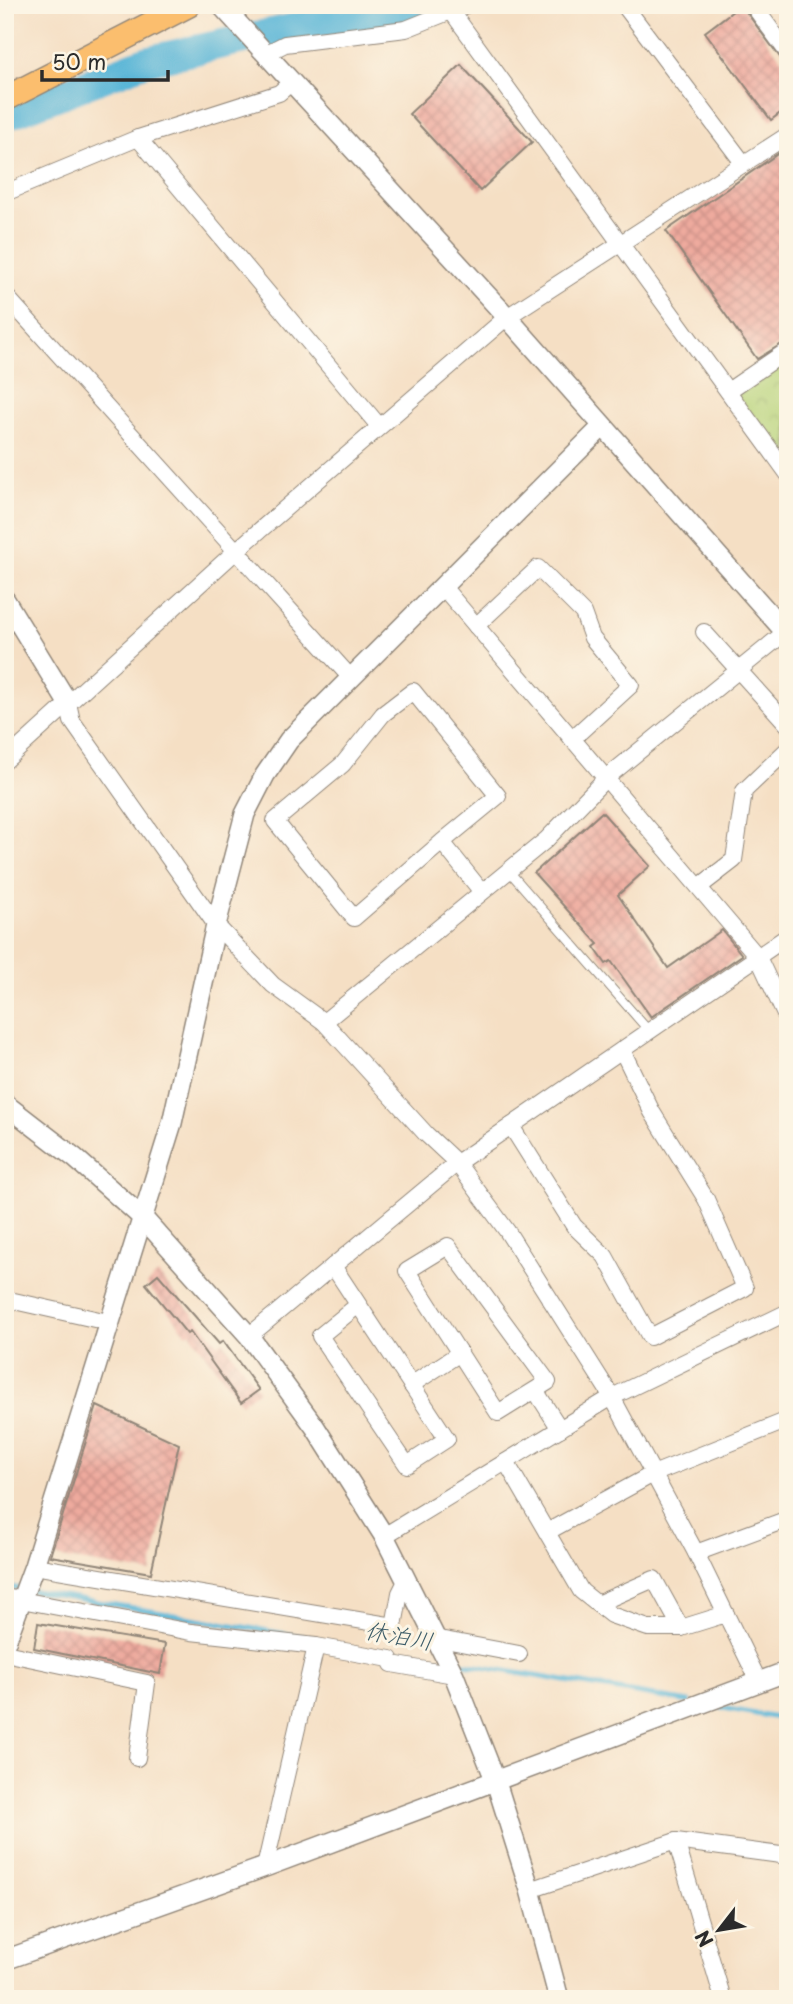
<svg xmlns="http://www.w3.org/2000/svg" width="793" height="2004" font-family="'Playpen Sans','Klee One',sans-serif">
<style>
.park{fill:url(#park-crowns);stroke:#717f52;stroke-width:2}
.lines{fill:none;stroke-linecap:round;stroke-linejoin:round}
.stream{stroke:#59b5d7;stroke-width:5}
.river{stroke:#59b5d7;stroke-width:30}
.building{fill:url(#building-cross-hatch)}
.service-casing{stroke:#908578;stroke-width:10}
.minor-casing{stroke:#908578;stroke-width:18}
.tertiary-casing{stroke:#908578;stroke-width:22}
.primary-casing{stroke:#908578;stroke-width:27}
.service{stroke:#fff;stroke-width:8}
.minor{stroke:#fff;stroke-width:16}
.tertiary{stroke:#fff;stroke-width:19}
.primary{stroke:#fbbe6e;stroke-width:24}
.labels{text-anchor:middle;stroke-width:6;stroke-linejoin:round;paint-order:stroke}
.water-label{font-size:23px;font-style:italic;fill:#3b5b67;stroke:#fcf5e5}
</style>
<defs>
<pattern id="park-crowns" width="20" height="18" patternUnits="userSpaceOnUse" patternTransform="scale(1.75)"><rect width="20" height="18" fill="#b7d379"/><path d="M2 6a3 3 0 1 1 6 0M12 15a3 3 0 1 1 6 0" fill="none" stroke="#9eb569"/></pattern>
<pattern id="building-cross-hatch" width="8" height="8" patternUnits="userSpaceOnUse" patternTransform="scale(1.75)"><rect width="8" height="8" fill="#eeaa9e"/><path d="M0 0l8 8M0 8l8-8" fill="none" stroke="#cc9288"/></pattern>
</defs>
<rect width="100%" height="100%" fill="#fcf5e5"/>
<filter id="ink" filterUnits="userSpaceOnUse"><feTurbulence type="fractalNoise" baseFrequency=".0143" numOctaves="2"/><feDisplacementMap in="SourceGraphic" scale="14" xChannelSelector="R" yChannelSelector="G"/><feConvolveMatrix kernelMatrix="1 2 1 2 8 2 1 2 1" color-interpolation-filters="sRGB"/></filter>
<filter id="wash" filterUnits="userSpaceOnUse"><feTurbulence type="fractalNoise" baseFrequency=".00686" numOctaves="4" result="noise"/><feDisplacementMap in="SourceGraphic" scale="28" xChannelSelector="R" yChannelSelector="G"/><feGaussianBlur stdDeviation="1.57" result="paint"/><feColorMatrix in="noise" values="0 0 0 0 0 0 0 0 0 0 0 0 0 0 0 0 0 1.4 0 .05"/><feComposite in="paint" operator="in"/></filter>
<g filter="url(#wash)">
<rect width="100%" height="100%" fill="#f5dfc4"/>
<!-- park -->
<polygon class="park" points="788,350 788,474 728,391"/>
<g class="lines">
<!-- stream -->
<g class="stream">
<polyline points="5,1586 309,1638"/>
<polyline points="388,1651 440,1660"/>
<polyline points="453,1662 689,1702"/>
<polyline points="712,1706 788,1720"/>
</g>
<!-- river -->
<polyline class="river" points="5,116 146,61 312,24 409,10 422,5"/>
</g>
<g id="blocks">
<!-- building -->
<g class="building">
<polygon points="741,5 788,68 788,107 771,120 705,32"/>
<polygon points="461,65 532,142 480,191 409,114"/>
<polygon points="779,153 788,166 788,340 757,359 666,231"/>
<polygon points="602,812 650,866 618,895 668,968 722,930 742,955 651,1017 611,961 606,964 594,947 598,944 534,873"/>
<polygon points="158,1274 219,1344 223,1341 259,1390 241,1403 190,1332 187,1334 146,1284"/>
<polygon points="97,1406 179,1444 151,1573 50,1556"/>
<polygon points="38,1623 165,1644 160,1674 34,1648"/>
</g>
</g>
</g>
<g filter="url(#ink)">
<use href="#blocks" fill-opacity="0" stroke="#908578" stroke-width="2"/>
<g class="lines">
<defs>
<polyline id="service" points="508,870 649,1031"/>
<g id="minor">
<polyline points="624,5 744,164"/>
<polyline points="753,5 788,53"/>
<polyline points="452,12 788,474"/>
<polyline points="267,53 285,44 406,29 466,5"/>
<polyline points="138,138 379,426"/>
<polyline points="5,193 138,138 279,93 292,82"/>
<polyline points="5,295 351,678"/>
<polyline points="728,391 788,350"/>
<polyline points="443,587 758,957 788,1021"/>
<polyline points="476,626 538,568 583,613 592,638 631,685 572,739"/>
<polyline points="704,632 788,725"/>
<polyline points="68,703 72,721 216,925 273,985 324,1022 426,1134 457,1163 507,1231 612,1397 696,1553 759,1682"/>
<polyline points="5,761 237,550 507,317 788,135"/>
<polyline points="442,842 498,796 413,691 383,714 343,764 275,821 354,918 442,842 482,892"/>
<polyline points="699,887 734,860 744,791 788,749"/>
<polyline points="324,1022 546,840 606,778 788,630"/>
<polyline points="511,1126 574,1226 605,1256 650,1337 745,1288 706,1199 652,1112 622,1050"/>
<polyline points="333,1266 447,1439 407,1465 320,1336 358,1305"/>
<polyline points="5,1299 108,1322"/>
<polyline points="249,1336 457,1163 788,936"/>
<polyline points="411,1385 460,1353"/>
<polyline points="535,1390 548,1382 448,1246 407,1271 498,1413 535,1390 560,1429"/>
<polyline points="506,1462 581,1591 611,1615 648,1628 681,1628 726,1614"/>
<polyline points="547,1532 653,1474 788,1420"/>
<polyline points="384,1536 612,1397 788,1312"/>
<polyline points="696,1553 788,1519"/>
<polyline points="34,1566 394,1626 400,1593 406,1581"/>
<polyline points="5,1597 191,1632 316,1646 390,1659 392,1664 454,1675"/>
<polyline points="597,1604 654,1579 681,1628"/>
<polyline points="434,1638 519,1654"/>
<polyline points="5,1653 147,1683 137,1758"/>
<polyline points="676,1841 723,1999"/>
<polyline points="265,1867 316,1646"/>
<polyline points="530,1890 676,1841 788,1856"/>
</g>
<g id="tertiary">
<polyline points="221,5 507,317 788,635"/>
<polyline points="5,600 68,703"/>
<polyline points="5,1104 75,1158 144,1219 249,1336 315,1427 384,1536 454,1675 496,1782 530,1890 559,1999"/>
<polyline points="5,1644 34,1566 172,1123 216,925 245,814 265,775 289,740 603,426"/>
<polyline points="5,1960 265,1867 788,1671"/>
</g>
<polyline id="primary" points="5,99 188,5"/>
</defs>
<!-- service casing -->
<use href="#service" class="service-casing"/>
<!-- minor casing -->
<use href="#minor" class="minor-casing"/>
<!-- tertiary casing -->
<use href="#tertiary" class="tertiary-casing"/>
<!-- primary casing -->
<use href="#primary" class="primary-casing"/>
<!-- service -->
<use href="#service" class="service"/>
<!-- minor -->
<use href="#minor" class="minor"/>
<!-- tertiary -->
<use href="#tertiary" class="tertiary"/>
<!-- primary -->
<use href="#primary" class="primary"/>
</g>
</g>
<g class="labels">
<!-- water labels -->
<g class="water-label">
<text transform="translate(399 1636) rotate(10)" y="8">休泊川</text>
</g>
</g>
<!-- margin -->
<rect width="793" height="2004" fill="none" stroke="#fcf5e5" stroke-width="28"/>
<!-- north arrow -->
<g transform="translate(719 1930) rotate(239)" stroke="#fcf5e5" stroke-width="5" paint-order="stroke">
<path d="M0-5L12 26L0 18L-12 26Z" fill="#2b2b2b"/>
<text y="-10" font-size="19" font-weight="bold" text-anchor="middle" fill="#2b2b2b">N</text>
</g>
<!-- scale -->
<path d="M42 70v10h126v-10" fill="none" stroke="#2b2b2b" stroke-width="3.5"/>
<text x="52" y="70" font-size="21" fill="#2b2b2b" stroke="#fcf5e5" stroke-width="5" paint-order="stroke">50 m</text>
</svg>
